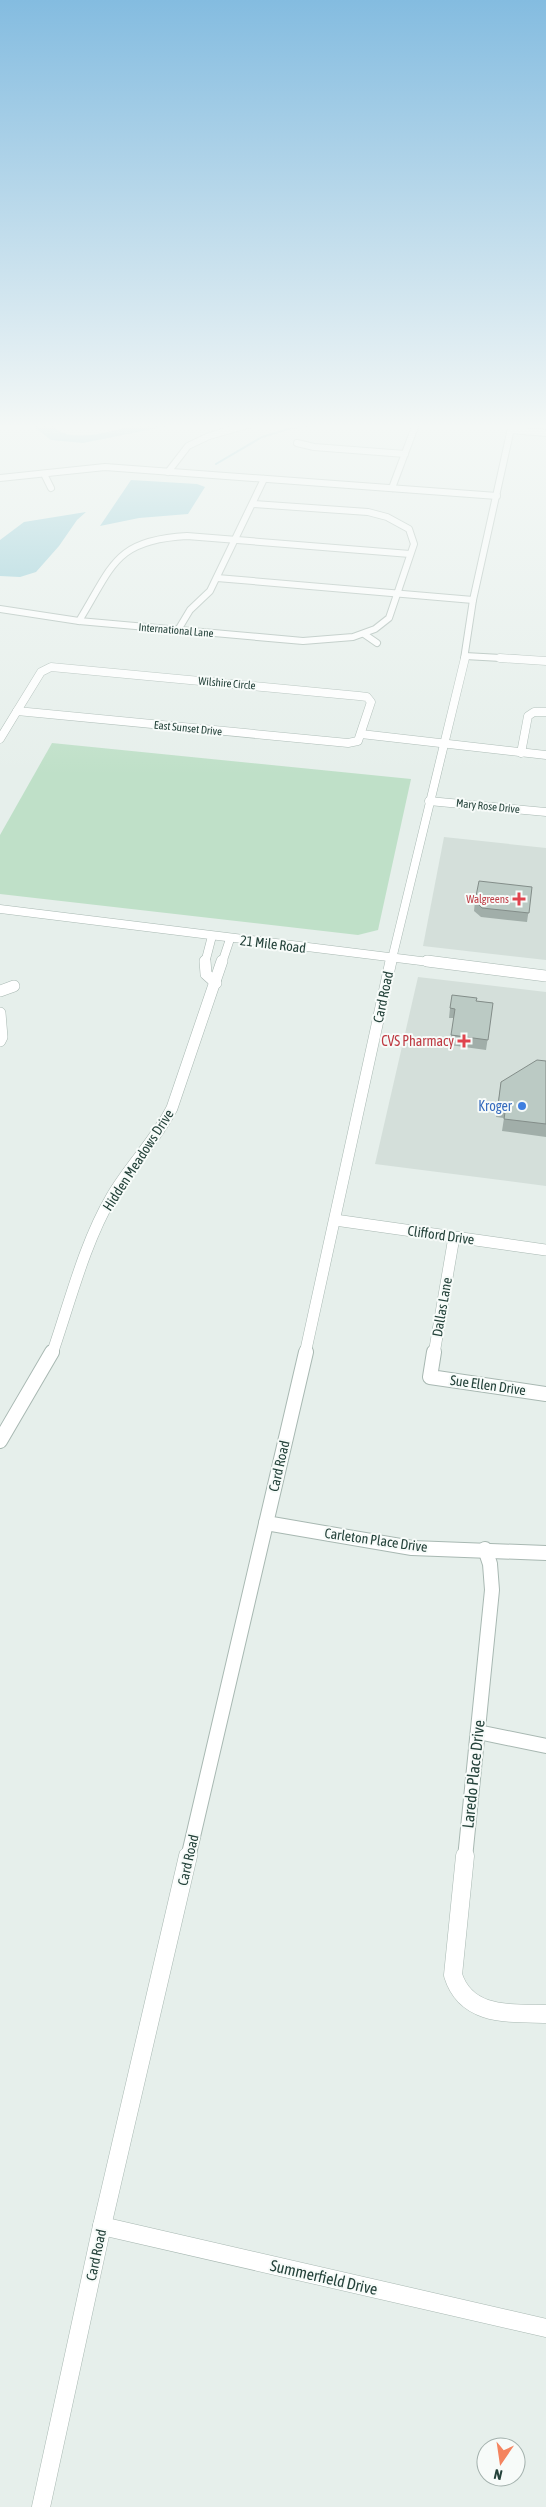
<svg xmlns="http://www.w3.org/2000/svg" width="546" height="2507" font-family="'Asap Condensed',sans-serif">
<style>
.built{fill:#d4dfda}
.green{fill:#bfe0c8}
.water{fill:#8ec9d4}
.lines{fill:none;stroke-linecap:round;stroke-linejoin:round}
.stream{stroke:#8ec9d4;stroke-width:2}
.minor-far4-casing{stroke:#a8b8b2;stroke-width:8}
.minor-far3-casing{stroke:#a8b8b2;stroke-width:9}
.minor-far2-casing{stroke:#a8b8b2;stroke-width:12}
.minor-far1-casing{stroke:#a8b8b2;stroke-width:16}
.minor-casing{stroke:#a8b8b2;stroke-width:19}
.minor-far4{stroke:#fff;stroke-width:6}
.minor-far3{stroke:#fff;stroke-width:8}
.minor-far2{stroke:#fff;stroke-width:11}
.minor-far1{stroke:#fff;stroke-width:14}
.minor{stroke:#fff;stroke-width:18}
.wall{fill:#a1aea9}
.building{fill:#bbcac4;stroke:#838d89}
.health-dot{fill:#e0444e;stroke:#f7fbf9;stroke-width:2}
.shop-dot{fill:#3f7fe0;stroke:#f7fbf9;stroke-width:2}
.labels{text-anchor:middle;stroke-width:4;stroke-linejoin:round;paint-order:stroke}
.far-street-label{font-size:11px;fill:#24423a;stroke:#f7fbf9}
.far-health-label{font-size:11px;fill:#be3a42;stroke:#f7fbf9;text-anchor:end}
.street-label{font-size:14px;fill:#24423a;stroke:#f7fbf9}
.health-label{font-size:14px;fill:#be3a42;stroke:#f7fbf9;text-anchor:end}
.shop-label{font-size:14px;fill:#366cbe;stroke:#f7fbf9;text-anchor:end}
.near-street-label{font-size:16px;fill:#24423a;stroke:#f7fbf9}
</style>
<rect width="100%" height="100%" fill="#e6efeb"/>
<!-- built -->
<g class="built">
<polygon points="444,837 546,848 546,960 423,946"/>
<polygon points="418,977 546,992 546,1186 375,1164"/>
</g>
<!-- green -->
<polygon class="green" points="52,743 411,779 378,930 358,935 0,894 0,835"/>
<!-- water -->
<g class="water">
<path d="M30 424H51C70 448 117 428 143 424 154 422 166 424 178 424L83 443 51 440Z"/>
<polygon points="131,480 197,484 205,487 188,514 139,518 100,526"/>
<polygon points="86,512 77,520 59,546 36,572 20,577 0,576 0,540 24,522"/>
</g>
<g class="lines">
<!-- stream -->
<polyline class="stream" points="216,464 262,437 292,428 326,424"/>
<defs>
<g id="minor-far4">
<polyline points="511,430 546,433"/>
<polyline points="297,443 314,447 405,454"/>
<polyline points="168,472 188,446 209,436 251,424"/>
<polyline points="44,474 51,488"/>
<polyline points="0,478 105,467 497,496"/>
<polyline points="392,488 416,424"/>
<polyline points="217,578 473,600"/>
<polyline points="0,609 79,621 303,641 353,637 375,629 389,618 414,544 409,529 387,517 368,512 253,504"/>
<path d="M79 621C113 566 114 540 187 536L410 554"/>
<polyline points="178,630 190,610 210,591 264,479"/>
<polyline points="364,634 377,643"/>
<polyline points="465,656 521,659"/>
<polyline points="464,659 473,600 512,424"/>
</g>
<g id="minor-far3">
<polyline points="500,658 546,661"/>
<polygon points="51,667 359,696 367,697 371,702 358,741 348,743 17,711 41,672"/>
<polyline points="361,734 546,755"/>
<polyline points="0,739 17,711"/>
<polyline points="521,753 528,716 534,712 546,712"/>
<polyline points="429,801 546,812"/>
<polyline points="0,909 437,963"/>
<polyline points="205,963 212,936"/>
<polyline points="222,963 230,939"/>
<polyline points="391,963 465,658"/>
</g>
<g id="minor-far2">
<polyline points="205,961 206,974 216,983"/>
<polyline points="427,961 546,976"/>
<polyline points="0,991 14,986"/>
<polyline points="0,1013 2,1037 0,1041"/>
<polyline points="335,1220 546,1250"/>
<path d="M52 1354C70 1302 84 1244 112 1196 130 1165 156 1140 172 1108L222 961"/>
<polyline points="305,1354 391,961"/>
<polyline points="434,1354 454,1237"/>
</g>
<g id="minor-far1">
<polyline points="434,1352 430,1377 546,1394"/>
<polyline points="0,1441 52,1352"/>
<polyline points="266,1523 412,1548 546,1553"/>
<polyline points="478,1732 546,1746"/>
<polyline points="188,1858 306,1352"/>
<polyline points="465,1858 492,1590 490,1564 485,1549"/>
</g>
<g id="minor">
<path d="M465 1856 453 1975C466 2017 509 2013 546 2014"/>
<polyline points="102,2226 546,2328"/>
<polyline points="41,2507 102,2226 188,1856"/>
</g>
</defs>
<!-- minor-far4 casing -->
<use href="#minor-far4" class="minor-far4-casing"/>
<!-- minor-far3 casing -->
<use href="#minor-far3" class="minor-far3-casing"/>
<!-- minor-far2 casing -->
<use href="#minor-far2" class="minor-far2-casing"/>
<!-- minor-far1 casing -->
<use href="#minor-far1" class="minor-far1-casing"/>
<!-- minor casing -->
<use href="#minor" class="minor-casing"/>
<!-- minor-far4 -->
<use href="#minor-far4" class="minor-far4"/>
<!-- minor-far3 -->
<use href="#minor-far3" class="minor-far3"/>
<!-- minor-far2 -->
<use href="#minor-far2" class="minor-far2"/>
<!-- minor-far1 -->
<use href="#minor-far1" class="minor-far1"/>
<!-- minor -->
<use href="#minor" class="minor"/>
</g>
<!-- wall -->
<g class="wall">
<polygon points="532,887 527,922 481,917 474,911 475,901"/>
<polygon points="476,1001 493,1003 486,1050 450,1045 454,1018 449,1018 450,1008"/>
<polygon points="546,1061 546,1137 502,1131 504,1118 496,1117 501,1082"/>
</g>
<!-- building -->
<g class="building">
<polygon points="479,881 532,887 529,913 482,908 475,901"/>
<polygon points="452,995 477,998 476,1001 493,1003 488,1040 451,1035 455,1009 450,1008"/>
<polygon points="537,1060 546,1061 546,1124 504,1119 506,1106 498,1105 501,1082"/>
</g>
<!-- sky -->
<linearGradient id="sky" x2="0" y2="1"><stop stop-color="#84bce0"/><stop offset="0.55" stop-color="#f4f8f6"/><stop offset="1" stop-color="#f4f8f6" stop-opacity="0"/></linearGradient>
<rect width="546" height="775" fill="url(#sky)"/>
<!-- markers -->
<g class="health-dot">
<path d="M516.5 891.5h5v5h5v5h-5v5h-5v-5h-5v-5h5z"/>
<path d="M461.5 1033.5h5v5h5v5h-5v5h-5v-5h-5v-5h5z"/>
</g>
<circle class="shop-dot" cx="522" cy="1106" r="5"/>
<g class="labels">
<!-- far-street labels -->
<g class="far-street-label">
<text transform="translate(176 630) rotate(5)" y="4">International Lane</text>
<text transform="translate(227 683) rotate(5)" y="4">Wilshire Circle</text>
<text transform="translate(188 728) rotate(6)" y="4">East Sunset Drive</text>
<text transform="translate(488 806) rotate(6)" y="4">Mary Rose Drive</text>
</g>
<!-- far-health labels -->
<g class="far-health-label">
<text x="509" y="903">Walgreens</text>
</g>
<!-- street labels -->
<g class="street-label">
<text transform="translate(273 944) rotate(7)" y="5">21 Mile Road</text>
<text transform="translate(383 997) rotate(-78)" y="5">Card Road</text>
<text transform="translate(138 1160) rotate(-57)" y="5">Hidden Meadows Drive</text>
<text transform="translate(441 1235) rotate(8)" y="5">Clifford Drive</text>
<text transform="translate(442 1307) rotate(-80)" y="5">Dallas Lane</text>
<text transform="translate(488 1385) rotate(8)" y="5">Sue Ellen Drive</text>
<text transform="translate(279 1466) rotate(-77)" y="5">Card Road</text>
<text transform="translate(376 1540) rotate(8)" y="5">Carleton Place Drive</text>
<text transform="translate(188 1860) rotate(-77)" y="5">Card Road</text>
<text transform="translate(96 2255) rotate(-78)" y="5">Card Road</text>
</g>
<!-- health labels -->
<g class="health-label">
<text x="454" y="1046">CVS Pharmacy</text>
</g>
<!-- shop labels -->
<g class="shop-label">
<text x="512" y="1111">Kroger</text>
</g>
<!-- near-street labels -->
<g class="near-street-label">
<text transform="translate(473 1774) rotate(-84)" y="6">Laredo Place Drive</text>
<text transform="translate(324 2277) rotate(13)" y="6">Summerfield Drive</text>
</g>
</g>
<!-- north arrow -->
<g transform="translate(501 2462) rotate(193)"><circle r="24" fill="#f7fbf9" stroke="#a3b1ad"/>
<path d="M0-4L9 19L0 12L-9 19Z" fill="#f4845f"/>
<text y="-8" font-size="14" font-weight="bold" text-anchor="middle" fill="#24423a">N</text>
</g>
</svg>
